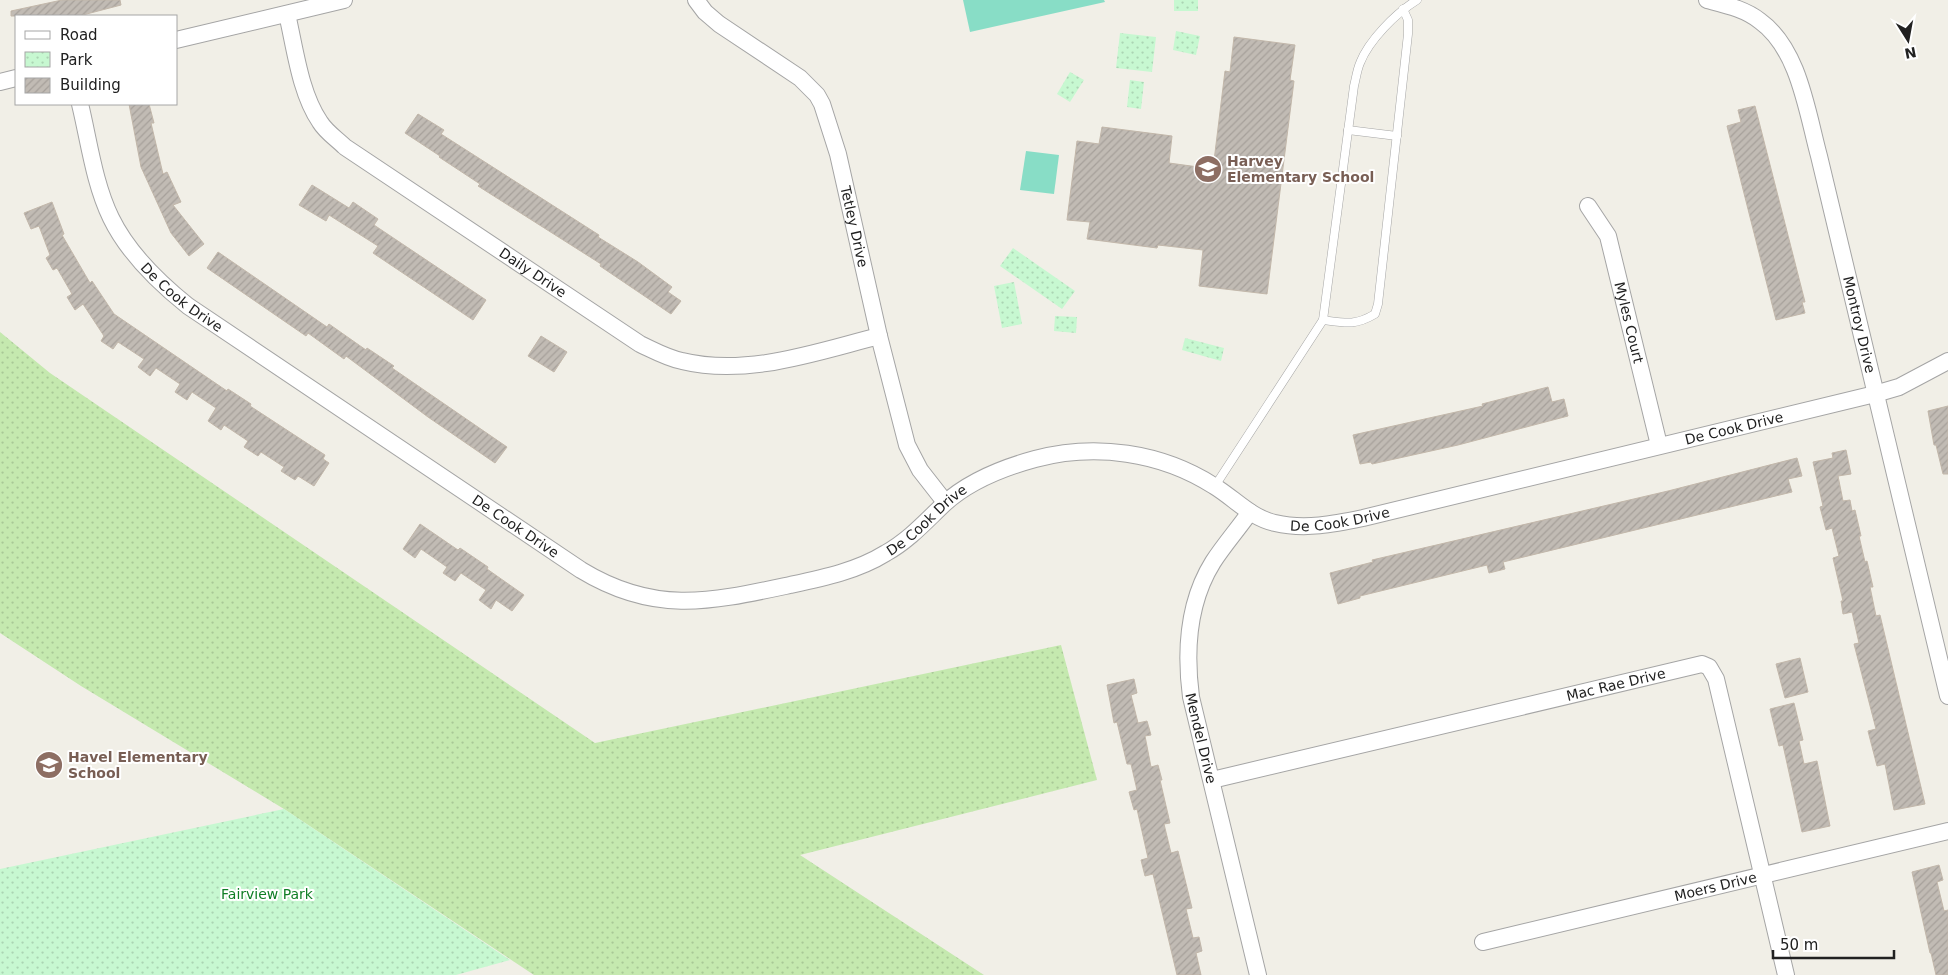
<svg xmlns="http://www.w3.org/2000/svg" width="1948" height="975" font-family="'DejaVu Sans',sans-serif">
<style>
.grass{fill:url(#grass-dots)}
.park{fill:url(#park-dots)}
.pitch{fill:#88ddc6}
.building{fill:url(#building-hatch);stroke:#c2b7aa}
.lines{fill:none;stroke-linecap:round;stroke-linejoin:round}
.lane-casing{stroke:#a5a5a5;stroke-width:9}
.street-casing{stroke:#a5a5a5;stroke-width:18}
.lane{stroke:#fff;stroke-width:8}
.street{stroke:#fff;stroke-width:16}
.labels{text-anchor:middle;stroke-width:4;stroke-linejoin:round;paint-order:stroke}
.education-label{font-size:14px;font-weight:bold;fill:#785e54;stroke:#fff;text-anchor:start}
.street-label{font-size:14px;fill:#212121;stroke:#fff}
.park-label{font-size:14px;fill:#0f7e25;stroke:#fff}
</style>
<defs>
<pattern id="grass-dots" width="8" height="8" patternUnits="userSpaceOnUse" patternTransform="scale(1.25)"><rect width="8" height="8" fill="#c5e9af"/><path d="M2 2h.1M6 6h.1" fill="none" stroke="#a9c896" stroke-width="1.8" stroke-linecap="round"/></pattern>
<pattern id="park-dots" width="8" height="8" patternUnits="userSpaceOnUse" patternTransform="scale(1.25)"><rect width="8" height="8" fill="#c7f8d1"/><path d="M2 2h.1M6 6h.1" fill="none" stroke="#abd4b3" stroke-width="1.8" stroke-linecap="round"/></pattern>
<pattern id="building-hatch" width="6" height="6" patternUnits="userSpaceOnUse" patternTransform="scale(1.25)"><rect width="6" height="6" fill="#c1bbb4"/><path d="M-1 1l2-2M0 6l6-6M5 7l2-2" fill="none" stroke="#a6a09a"/></pattern>
</defs>
<rect width="100%" height="100%" fill="#f1efe7"/>
<!-- grass -->
<polygon class="grass" points="0,332 50,373 595,743 1061,645 1097,780 800,855 984,975 534,975 284,809 81,686 0,633"/>
<!-- park -->
<g class="park">
<rect x="1174" y="0" width="24" height="11"/>
<polygon points="1176,31 1200,36 1196,55 1173,50"/>
<polygon points="1120,33 1156,37 1152,72 1116,68"/>
<polygon points="1070,72 1084,80 1070,102 1057,94"/>
<polygon points="1130,80 1144,82 1141,109 1127,107"/>
<polygon points="1013,248 1075,291 1062,309 1000,266"/>
<polygon points="1014,282 1022,324 1002,328 994,286"/>
<polygon points="1055,316 1077,317 1076,333 1054,331"/>
<polygon points="1185,338 1224,348 1221,361 1182,350"/>
<polygon points="284,809 510,960 456,975 0,975 0,869"/>
</g>
<!-- pitch -->
<g class="pitch">
<polygon points="963,0 1104,0 1105,2 970,32"/>
<polygon points="1026,151 1059,155 1054,194 1020,190"/>
</g>
<!-- building -->
<g class="building">
<polygon points="62,0 120,0 121,5 79,16 11,16 11,11"/>
<polygon points="1234,37 1295,45 1290,80 1294,81 1267,294 1199,286 1203,250 1158,245 1157,248 1087,239 1090,222 1067,220 1077,141 1099,144 1102,127 1172,136 1169,163 1213,169 1225,71 1230,72"/>
<polygon points="129,104 149,104 154,123 151,123 163,174 167,172 181,202 173,205 204,244 189,256 171,233 141,167"/>
<polygon points="1755,106 1805,302 1802,302 1805,313 1776,320 1727,126 1741,122 1738,110"/>
<polygon points="418,114 444,130 441,134 599,235 598,237 638,262 672,287 668,292 681,301 671,314 600,266 601,264 478,186 480,184 439,157 440,156 405,133"/>
<polygon points="312,185 349,208 353,202 378,219 374,225 486,300 473,320 373,253 378,246 329,215 326,221 299,205"/>
<polygon points="52,202 64,234 62,235 90,283 92,281 114,314 227,391 228,389 251,404 250,406 325,455 323,459 329,463 314,486 298,476 295,480 281,471 284,467 261,452 258,456 244,447 248,441 224,425 221,430 208,421 216,408 192,392 187,400 175,392 180,384 156,368 150,376 138,367 144,359 118,342 113,349 101,341 104,336 83,304 75,310 67,297 72,294 57,268 53,270 46,258 50,255 39,226 31,229 24,213"/>
<polygon points="218,252 327,327 329,324 366,350 367,348 394,366 392,368 507,447 495,463 428,417 346,356 344,359 308,333 306,336 207,268"/>
<polygon points="541,336 567,352 554,372 528,356"/>
<polygon points="1548,387 1552,402 1564,399 1568,416 1458,445 1372,464 1371,462 1360,464 1353,435 1483,406 1482,404"/>
<polygon points="1948,406 1948,474 1943,474 1936,445 1934,445 1928,411"/>
<polygon points="1846,450 1851,474 1838,476 1843,501 1850,500 1852,511 1855,510 1861,536 1859,536 1865,562 1867,561 1873,587 1870,587 1876,616 1880,615 1925,804 1894,810 1885,764 1877,766 1868,731 1876,729 1854,644 1859,643 1852,612 1843,614 1841,601 1843,601 1833,558 1839,556 1832,528 1826,530 1820,507 1823,506 1813,462 1833,458 1832,453"/>
<polygon points="1797,458 1802,476 1788,479 1792,492 1503,562 1505,569 1489,573 1487,565 1360,596 1360,598 1338,604 1330,573 1373,562 1372,560 1668,491"/>
<polygon points="420,524 458,550 460,548 488,567 487,569 524,595 512,611 496,600 491,609 479,600 486,590 461,573 455,581 443,573 447,567 421,549 415,558 403,549"/>
<polygon points="1800,658 1808,692 1785,698 1776,664"/>
<polygon points="1134,679 1137,693 1131,695 1138,723 1147,721 1151,735 1145,736 1151,767 1158,765 1162,780 1160,780 1170,823 1164,824 1171,853 1178,851 1192,908 1186,909 1193,938 1199,937 1202,951 1196,953 1201,975 1177,975 1153,874 1145,876 1141,860 1148,858 1137,809 1134,810 1129,792 1137,790 1131,764 1127,764 1117,722 1114,723 1107,685"/>
<polygon points="1794,703 1803,740 1799,741 1804,764 1817,761 1830,826 1802,832 1783,745 1779,746 1770,709"/>
<polygon points="1939,865 1943,880 1937,882 1944,911 1948,910 1948,975 1936,975 1931,953 1930,953 1912,872"/>
</g>
<g class="lines">
<defs>
<g id="lane">
<polyline points="1348,130 1397,136"/>
<path d="M1323 320C1345 323 1355 326 1375 314L1378 304 1408 34V20L1403 9"/>
<path d="M1215 486 1323 320 1354 86C1356 78 1357 70 1360 63 1369 40 1396 13 1417 0"/>
</g>
<g id="street">
<path id="s1" d="M696 0 705 12 719 24 800 78 817 95 822 104 838 154 879 336 907 445 920 470 945 502"/>
<path id="s2" d="M1707 0C1726 5 1745 9 1760 21 1799 49 1807 112 1819 156L1948 696"/>
<path id="s3" d="M287 14C295 48 300 93 320 122 326 132 337 139 345 147L640 344C653 350 667 358 682 361 747 377 816 352 879 336"/>
<polyline points="176,40 344,0"/>
<polyline points="0,82 16,78"/>
<path id="s4" d="M80 104C89 141 94 183 111 218 128 253 158 282 188 306L581 570C655 615 710 602 790 585 823 578 857 571 886 553 909 540 925 522 944 504 969 481 1002 468 1035 459 1095 443 1161 452 1214 486 1234 498 1251 518 1275 523 1305 530 1334 524 1363 518L1875 394 1899 387 1948 361"/>
<path id="s5" d="M1588 206 1608 236 1659 445"/>
<path id="s6" d="M1250 512C1238 529 1224 545 1213 562 1188 602 1185 651 1191 697L1258 975"/>
<path id="s7" d="M1212 780 1702 664 1709 667 1716 679 1786 975"/>
<path id="s8" d="M1483 942 1948 831"/>
</g>
</defs>
<!-- lane casing -->
<use href="#lane" class="lane-casing"/>
<!-- street casing -->
<use href="#street" class="street-casing"/>
<!-- lane -->
<use href="#lane" class="lane"/>
<!-- street -->
<use href="#street" class="street"/>
</g>
<!-- icons -->
<defs>
<symbol id="school-disc" viewBox="-11 -11 22 22"><circle r="9.5" fill="#8d6e63" stroke="#fff"/><path d="M0-5L7-2L0 1L-7-2ZM-4 1L0 2.5L4 1V4Q0 6-4 4Z" fill="#fff"/></symbol>
</defs>
<g fill-rule="evenodd">
<use href="#school-disc" x="1192" y="153" width="32" height="32"/>
<use href="#school-disc" x="33" y="749" width="32" height="32"/>
</g>
<g class="labels">
<!-- education labels -->
<g class="education-label">
<text x="1227" y="166">Harvey<tspan x="1227" dy="16">Elementary School</tspan></text>
<text x="68" y="762">Havel Elementary<tspan x="68" dy="16">School</tspan></text>
</g>
<!-- street labels -->
<g class="street-label">
<text dy="5" stroke="none"><textPath href="#s1" startOffset="292">Tetley Drive</textPath></text>
<text dy="5" stroke="none"><textPath href="#s3" startOffset="375">Daily Drive</textPath></text>
<text dy="5" stroke="none"><textPath href="#s4" startOffset="226">De Cook Drive</textPath></text>
<text dy="5" stroke="none"><textPath href="#s5" startOffset="125">Myles Court</textPath></text>
<text dy="5" stroke="none"><textPath href="#s2" startOffset="381">Montroy Drive</textPath></text>
<text dy="5" stroke="none"><textPath href="#s4" startOffset="1935">De Cook Drive</textPath></text>
<text dy="5" stroke="none"><textPath href="#s4" startOffset="1530">De Cook Drive</textPath></text>
<text dy="5" stroke="none"><textPath href="#s4" startOffset="1080">De Cook Drive</textPath></text>
<text dy="5" stroke="none"><textPath href="#s4" startOffset="631">De Cook Drive</textPath></text>
<text dy="5" stroke="none"><textPath href="#s7" startOffset="415">Mac Rae Drive</textPath></text>
<text dy="5" stroke="none"><textPath href="#s6" startOffset="244">Mendel Drive</textPath></text>
<text dy="5" stroke="none"><textPath href="#s8" startOffset="239">Moers Drive</textPath></text>
</g>
<!-- park labels -->
<g class="park-label">
<text x="267" y="899">Fairview Park</text>
</g>
</g>
<!-- legend -->
<rect x="15" y="15" width="162" height="90" fill="#ffffff" stroke="#a6a6a6"/>
<rect x="25" y="31" width="25" height="8" fill="#ffffff" stroke="#a6a6a6"/>
<text x="60" y="40" font-size="15" fill="#212121">Road</text>
<rect x="25" y="52" width="25" height="15" fill="url(#park-dots)" stroke="#a6a6a6"/>
<text x="60" y="65" font-size="15" fill="#212121">Park</text>
<rect x="25" y="78" width="25" height="15" fill="url(#building-hatch)" stroke="#a6a6a6"/>
<text x="60" y="90" font-size="15" fill="#212121">Building</text>
<!-- north arrow -->
<g transform="translate(1908 40) rotate(169)" stroke="#ffffff" stroke-width="4" paint-order="stroke">
<path d="M0-4L9 19L0 12L-9 19Z" fill="#212121"/>
<text y="-8" font-size="14" font-weight="bold" text-anchor="middle" fill="#212121">N</text>
</g>
<!-- scale -->
<path d="M1773 950v8h121v-8" fill="none" stroke="#212121" stroke-width="2.5"/>
<text x="1780" y="950" font-size="15" fill="#212121" stroke="#ffffff" stroke-width="4" paint-order="stroke">50 m</text>
</svg>
